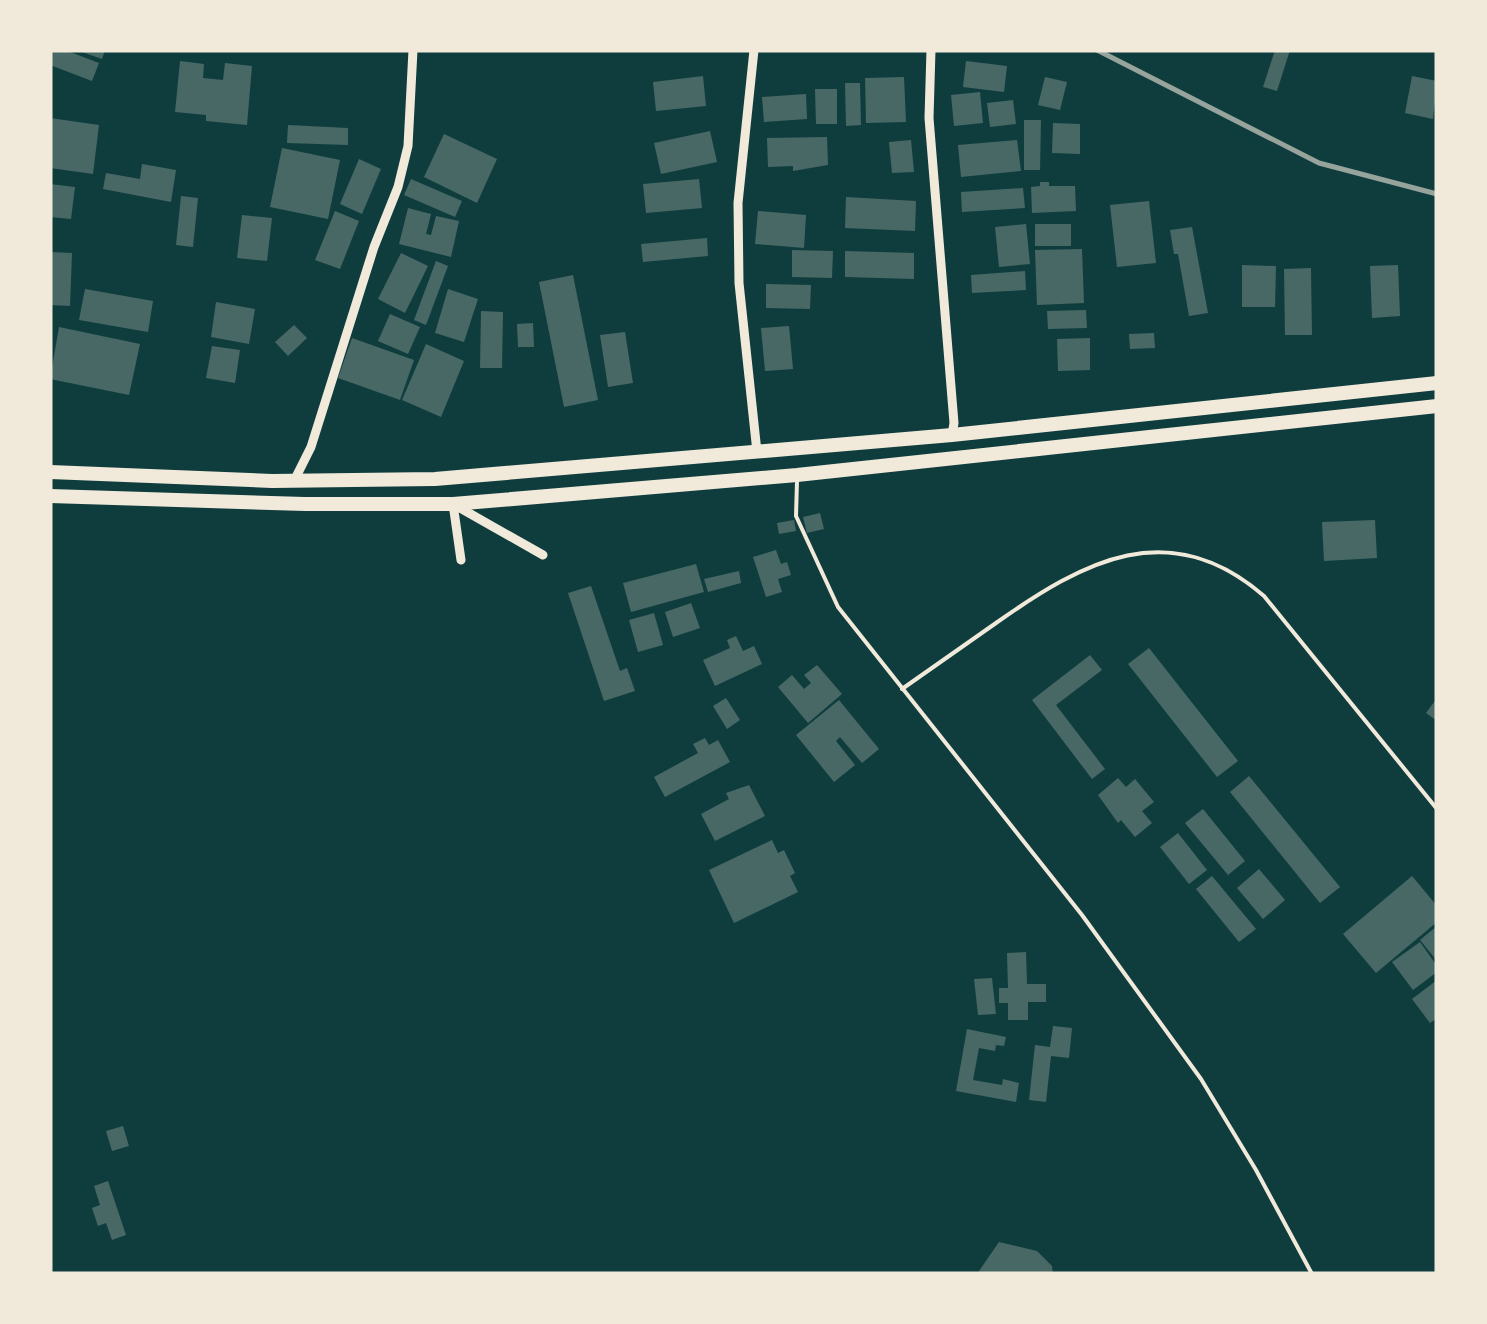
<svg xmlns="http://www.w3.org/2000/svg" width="1487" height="1324" font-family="'Exo 2',sans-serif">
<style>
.building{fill:#486865}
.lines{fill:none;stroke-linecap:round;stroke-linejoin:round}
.service{stroke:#f1e9da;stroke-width:4}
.minor{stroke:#f1e9da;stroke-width:9}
.trunk{stroke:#f1e9da;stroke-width:14}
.rail{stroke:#97a49c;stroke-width:5}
</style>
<rect width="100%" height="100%" fill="#0f3d3e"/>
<!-- building -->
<g class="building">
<polygon points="50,50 65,50 99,63 92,81 50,65"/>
<polygon points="76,50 105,50 102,59"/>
<polygon points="1275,50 1290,50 1277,91 1263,87"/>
<polygon points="180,61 204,64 203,78 223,80 225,63 252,66 247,125 206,121 206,115 175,112"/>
<polygon points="966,61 1007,66 1004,92 963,87"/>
<polygon points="703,76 706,106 656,111 653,82"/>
<polygon points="1412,76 1437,81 1433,119 1405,113"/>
<polygon points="904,77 906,122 866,123 865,78"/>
<polygon points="1045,77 1067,82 1060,110 1038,105"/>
<polygon points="845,83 860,83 861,125 846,126"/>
<polygon points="815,89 837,89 837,124 816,124"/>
<polygon points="980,92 983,123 954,126 951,95"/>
<polygon points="806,94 807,119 764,122 762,97"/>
<polygon points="1013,100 1016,124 990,127 987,103"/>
<polygon points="50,118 99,125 93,174 50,168"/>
<polygon points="1024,120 1041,120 1040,170 1024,170"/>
<polygon points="1053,123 1080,124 1080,154 1052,153"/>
<polygon points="288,125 348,128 348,145 287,143"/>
<polygon points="710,131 717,162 661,174 654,143"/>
<polygon points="444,134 497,159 477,203 424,177"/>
<polygon points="827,137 828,165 793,171 793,166 768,167 767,138"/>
<polygon points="911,140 914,172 892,173 889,142"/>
<polygon points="1017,140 1021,171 961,177 958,145"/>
<polygon points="282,148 340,160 328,219 270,207"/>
<polygon points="359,159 381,169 362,214 340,204"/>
<polygon points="142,164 176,170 171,202 103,189 106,173 140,179"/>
<polygon points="411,179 462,201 455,217 404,195"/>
<polygon points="699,179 702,208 646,213 643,184"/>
<polygon points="1040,182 1049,182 1049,186 1075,186 1076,211 1032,213 1031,187 1040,186"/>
<polygon points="50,184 75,187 71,219 50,217"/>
<polygon points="1023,188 1025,208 962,212 961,192"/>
<polygon points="181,196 198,198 193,247 176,245"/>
<polygon points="846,197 916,201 915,231 845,228"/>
<polygon points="1149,201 1156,263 1117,267 1110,205"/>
<polygon points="408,208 431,214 426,234 431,235 436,216 459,221 451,257 399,244"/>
<polygon points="335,211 359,221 340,269 315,260"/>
<polygon points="758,211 806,215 804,248 755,244"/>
<polygon points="242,215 272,218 267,261 237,258"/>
<polygon points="1026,224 1030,264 999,267 995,227"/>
<rect x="1035" y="224" width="36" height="22"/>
<polygon points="1192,227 1208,313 1189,316 1178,254 1174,254 1170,230"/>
<polygon points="707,238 708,256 643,262 641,244"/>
<polygon points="1082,249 1084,303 1037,305 1035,250"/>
<polygon points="792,250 833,251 832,278 792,277"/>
<polygon points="845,251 914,253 914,279 845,277"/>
<polygon points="50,252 72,253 70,306 50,305"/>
<polygon points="401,253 428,266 405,313 378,299"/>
<polygon points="436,261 448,266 426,325 414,320"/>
<polygon points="1242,265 1276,266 1275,307 1242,307"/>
<polygon points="1398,265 1400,316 1372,318 1370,266"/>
<polygon points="1311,268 1312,335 1285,335 1284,269"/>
<polygon points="1025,271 1026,290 972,293 971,275"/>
<polygon points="573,275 598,400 564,407 539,282"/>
<polygon points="766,284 811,285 810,309 766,308"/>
<polygon points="85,289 153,301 148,332 79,320"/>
<polygon points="448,289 478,299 464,342 435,333"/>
<polygon points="216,302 255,309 249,344 211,337"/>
<polygon points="1086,310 1087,328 1048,329 1047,311"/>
<polygon points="481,311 503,312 502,368 480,368"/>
<polygon points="390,314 420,327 408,354 378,341"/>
<polygon points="533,323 534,347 518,347 517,324"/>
<polygon points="294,325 307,338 288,356 275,342"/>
<polygon points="789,326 793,369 765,371 761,328"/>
<polygon points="59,327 140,344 129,395 50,379"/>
<polygon points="625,332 633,383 608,387 600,335"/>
<polygon points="1154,333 1155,348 1130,349 1129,334"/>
<polygon points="352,338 414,360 400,400 338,378"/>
<polygon points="1090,338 1090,370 1058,371 1057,339"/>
<polygon points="426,344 464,361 441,417 402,400"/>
<polygon points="212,346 240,350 235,383 206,378"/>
<polygon points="820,513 824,529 807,533 803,517"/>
<polygon points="794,520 796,531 779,534 777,523"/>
<polygon points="1375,520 1377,558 1324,561 1322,522"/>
<polygon points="776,550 781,564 787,562 791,575 778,579 782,592 766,597 753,557"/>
<polygon points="696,564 704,592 631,612 623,583"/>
<polygon points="739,571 741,583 708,592 704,579"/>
<polygon points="591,586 620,671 627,668 635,691 604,701 568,593"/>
<polygon points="691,603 700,628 673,637 665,612"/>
<polygon points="654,613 663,645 638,652 629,620"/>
<polygon points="736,636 743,651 754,646 762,664 715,686 703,660 730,648 727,640"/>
<polygon points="1149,648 1238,761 1217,777 1128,664"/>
<polygon points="1090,655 1102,670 1056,705 1105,769 1092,779 1032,700"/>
<polygon points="817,665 842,694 808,723 778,687 792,675 804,689 811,683 804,675"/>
<polygon points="726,698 740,720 727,729 713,706"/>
<polygon points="1437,698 1437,721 1426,713"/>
<polygon points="839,700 879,749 862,763 840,737 836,741 855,765 834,782 796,735"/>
<polygon points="705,738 709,745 718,740 730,762 665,797 654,777 698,753 693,744"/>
<polygon points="1249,776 1340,887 1320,903 1230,792"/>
<polygon points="1118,778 1126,787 1135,779 1154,802 1142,811 1152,823 1135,837 1121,820 1118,823 1098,795"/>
<polygon points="749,785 765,816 715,841 701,814 729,799 726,793"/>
<polygon points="1203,809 1245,861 1228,875 1185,823"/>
<polygon points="1178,833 1207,870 1189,884 1160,847"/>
<polygon points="772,840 778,853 784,850 795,873 790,876 798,892 734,923 709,870"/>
<polygon points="1259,869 1285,900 1263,919 1237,888"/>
<polygon points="1212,876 1256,929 1239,942 1196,889"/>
<polygon points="1412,876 1437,906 1437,922 1376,973 1343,934"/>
<polygon points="1437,926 1437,961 1420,940"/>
<polygon points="1420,942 1437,966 1437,972 1413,990 1392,962"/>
<polygon points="1026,952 1027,984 1046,984 1046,1002 1028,1002 1028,1020 1008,1020 1008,1003 999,1003 999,988 1008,988 1007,953"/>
<polygon points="992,978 996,1014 978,1015 974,979"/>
<polygon points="1437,980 1437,1018 1430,1023 1412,999"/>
<polygon points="1053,1026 1072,1028 1069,1058 1051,1056 1046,1102 1029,1100 1035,1045 1050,1047"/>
<polygon points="967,1029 1006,1037 1004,1046 996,1045 995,1051 979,1048 973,1080 1002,1085 1003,1079 1019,1083 1016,1102 956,1091"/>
<polygon points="123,1126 129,1146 112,1151 106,1131"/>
<polygon points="108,1181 126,1235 112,1240 106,1223 98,1226 92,1208 100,1205 94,1186"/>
<polygon points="999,1242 1037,1251 1052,1266 1053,1274 977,1274"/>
</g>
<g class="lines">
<!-- service -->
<g class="service">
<polyline points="797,481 796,516 838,607 1082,915 1201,1079 1256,1170 1312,1274"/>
<path d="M902 689C933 667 965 645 996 623 1084 561 1169 514 1264 596L1437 809"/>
</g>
<!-- minor -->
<g class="minor">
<polyline points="754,50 738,203 739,283 757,452"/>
<polyline points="931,50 929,118 954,423 952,435"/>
<polyline points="294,481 311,447 374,247 398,187 408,146 413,50"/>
<polyline points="461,560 453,504 543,555"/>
</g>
<!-- trunk -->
<g class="trunk">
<polyline points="50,472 272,481 435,479 952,435 1437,383"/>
<polyline points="50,496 305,504 453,504 797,475 1437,406"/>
</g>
<!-- rail -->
<polyline class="rail" points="1097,50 1319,163 1437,194"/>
</g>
<!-- border -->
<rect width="1487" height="1324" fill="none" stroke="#f1e9da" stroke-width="105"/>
</svg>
